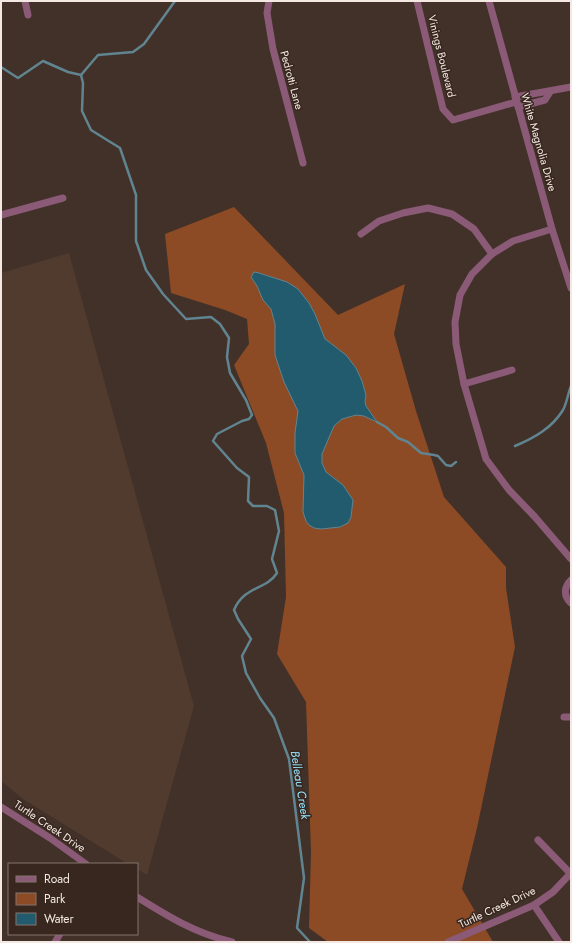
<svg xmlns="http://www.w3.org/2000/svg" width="572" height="943" font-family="Jost,sans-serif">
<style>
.built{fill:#513a2e}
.green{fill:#8c4a25}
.water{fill:#225b6d;stroke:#618590}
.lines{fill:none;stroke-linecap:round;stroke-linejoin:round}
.stream{stroke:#618590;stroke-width:2.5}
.street{stroke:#8b5a77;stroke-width:7}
.labels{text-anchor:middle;stroke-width:3;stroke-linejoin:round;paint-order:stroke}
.street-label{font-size:11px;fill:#f3e8e2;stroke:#38271f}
.water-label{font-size:12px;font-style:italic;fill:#94e0fb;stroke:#38271f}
</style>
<rect width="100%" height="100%" fill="#423129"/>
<!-- built -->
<polygon class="built" points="69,253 194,706 147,875 137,869 137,864 128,864 23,799 1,781 1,273"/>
<!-- green -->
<polygon class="green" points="234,207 338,315 405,284 394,334 416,411 444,497 506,567 506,588 515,647 477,828 462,889 493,942 328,942 309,928 311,852 306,702 277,654 286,597 284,513 266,443 234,365 249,344 247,319 225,310 171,293 165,234"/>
<!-- water -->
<polygon class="water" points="254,272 259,273 287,282 298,289 309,303 315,314 325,339 346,355 356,368 362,381 366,395 365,401 366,406 377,422 364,416 356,415 342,419 334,426 322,454 322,463 326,472 343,485 353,500 351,517 348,523 340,527 321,529 314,528 309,525 306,521 303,512 304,475 295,453 295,433 298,411 284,382 275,355 275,324 271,309 263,300 257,286 251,277"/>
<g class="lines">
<!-- stream -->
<g class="stream">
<polyline points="1,67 18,78 43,61 68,72 81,75"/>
<path d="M81 75 83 83 82 111 91 130 120 148 136 195V241L146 270 163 294 186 319 211 317 220 324 229 338 227 357 230 373 246 400 252 415 249 419 242 421 217 434 213 441 237 468 249 477 248 501 253 506H267L275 510 279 531 272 559 277 573C266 590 244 586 234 610L238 619 251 639 242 656 246 673 260 698 274 718 289 759 304 878 297 928 310 942"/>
<polyline points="81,75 98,55 133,52 144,44 175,1"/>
<polyline points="377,422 386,427 398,438 408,442 421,453 434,455 438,456 446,465 451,466 456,462"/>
<path d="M515 446C534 438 552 428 563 410 567 403 568 393 571 386"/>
</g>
<!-- street -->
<g class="street">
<polyline points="25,1 28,15"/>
<polyline points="269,1 267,13 273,49 303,163"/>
<polyline points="417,1 443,109 453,120 516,102"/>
<polyline points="489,1 552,229 571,288"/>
<polyline points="515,97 571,87"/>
<polyline points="518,107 545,100 550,92"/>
<polyline points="1,215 63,198"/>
<polyline points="552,229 513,241 492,254 472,274 460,295 455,322 456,344 464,384 486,459 509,490 535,517 571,559"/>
<polyline points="361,234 379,221 403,213 428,208 452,214 474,229 492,254"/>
<polyline points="464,384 512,370"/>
<path d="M571 580C564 587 563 596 571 603"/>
<polyline points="564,717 571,717"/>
<polyline points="1,807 50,838 86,864"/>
<polyline points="538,840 570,873"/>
<path d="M137 897C169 917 195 933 232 942"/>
<polyline points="534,905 559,942"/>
<polyline points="55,942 60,934"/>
<polyline points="448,942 534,905 553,892 571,873"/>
</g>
</g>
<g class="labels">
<!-- street labels -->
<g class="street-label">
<text transform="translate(442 56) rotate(76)" y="4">Vinings Boulevard</text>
<text transform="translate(292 80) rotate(75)" y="4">Pedrotti Lane</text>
<text transform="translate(539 142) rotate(74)" y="4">White Magnolia Drive</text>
<text transform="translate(50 826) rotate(34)" y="4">Turtle Creek Drive</text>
<text transform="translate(497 907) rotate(-25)" y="4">Turtle Creek Drive</text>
</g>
<!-- water labels -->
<g class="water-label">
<text transform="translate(300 785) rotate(81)" y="4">Belleau Creek</text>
</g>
</g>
<!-- border -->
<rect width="572" height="943" fill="none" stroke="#f3e8e2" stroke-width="4"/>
<!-- legend -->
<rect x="8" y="863" width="130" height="72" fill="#38271f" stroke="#83746d"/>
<rect x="16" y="876" width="20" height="6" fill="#8b5a77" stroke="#83746d"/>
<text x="44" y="883" font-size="12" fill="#f3e8e2">Road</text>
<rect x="16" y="893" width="20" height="12" fill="#8c4a25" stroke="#83746d"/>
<text x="44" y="903" font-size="12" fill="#f3e8e2">Park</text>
<rect x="16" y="913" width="20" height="12" fill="#225b6d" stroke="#83746d"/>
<text x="44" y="923" font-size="12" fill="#f3e8e2">Water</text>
</svg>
